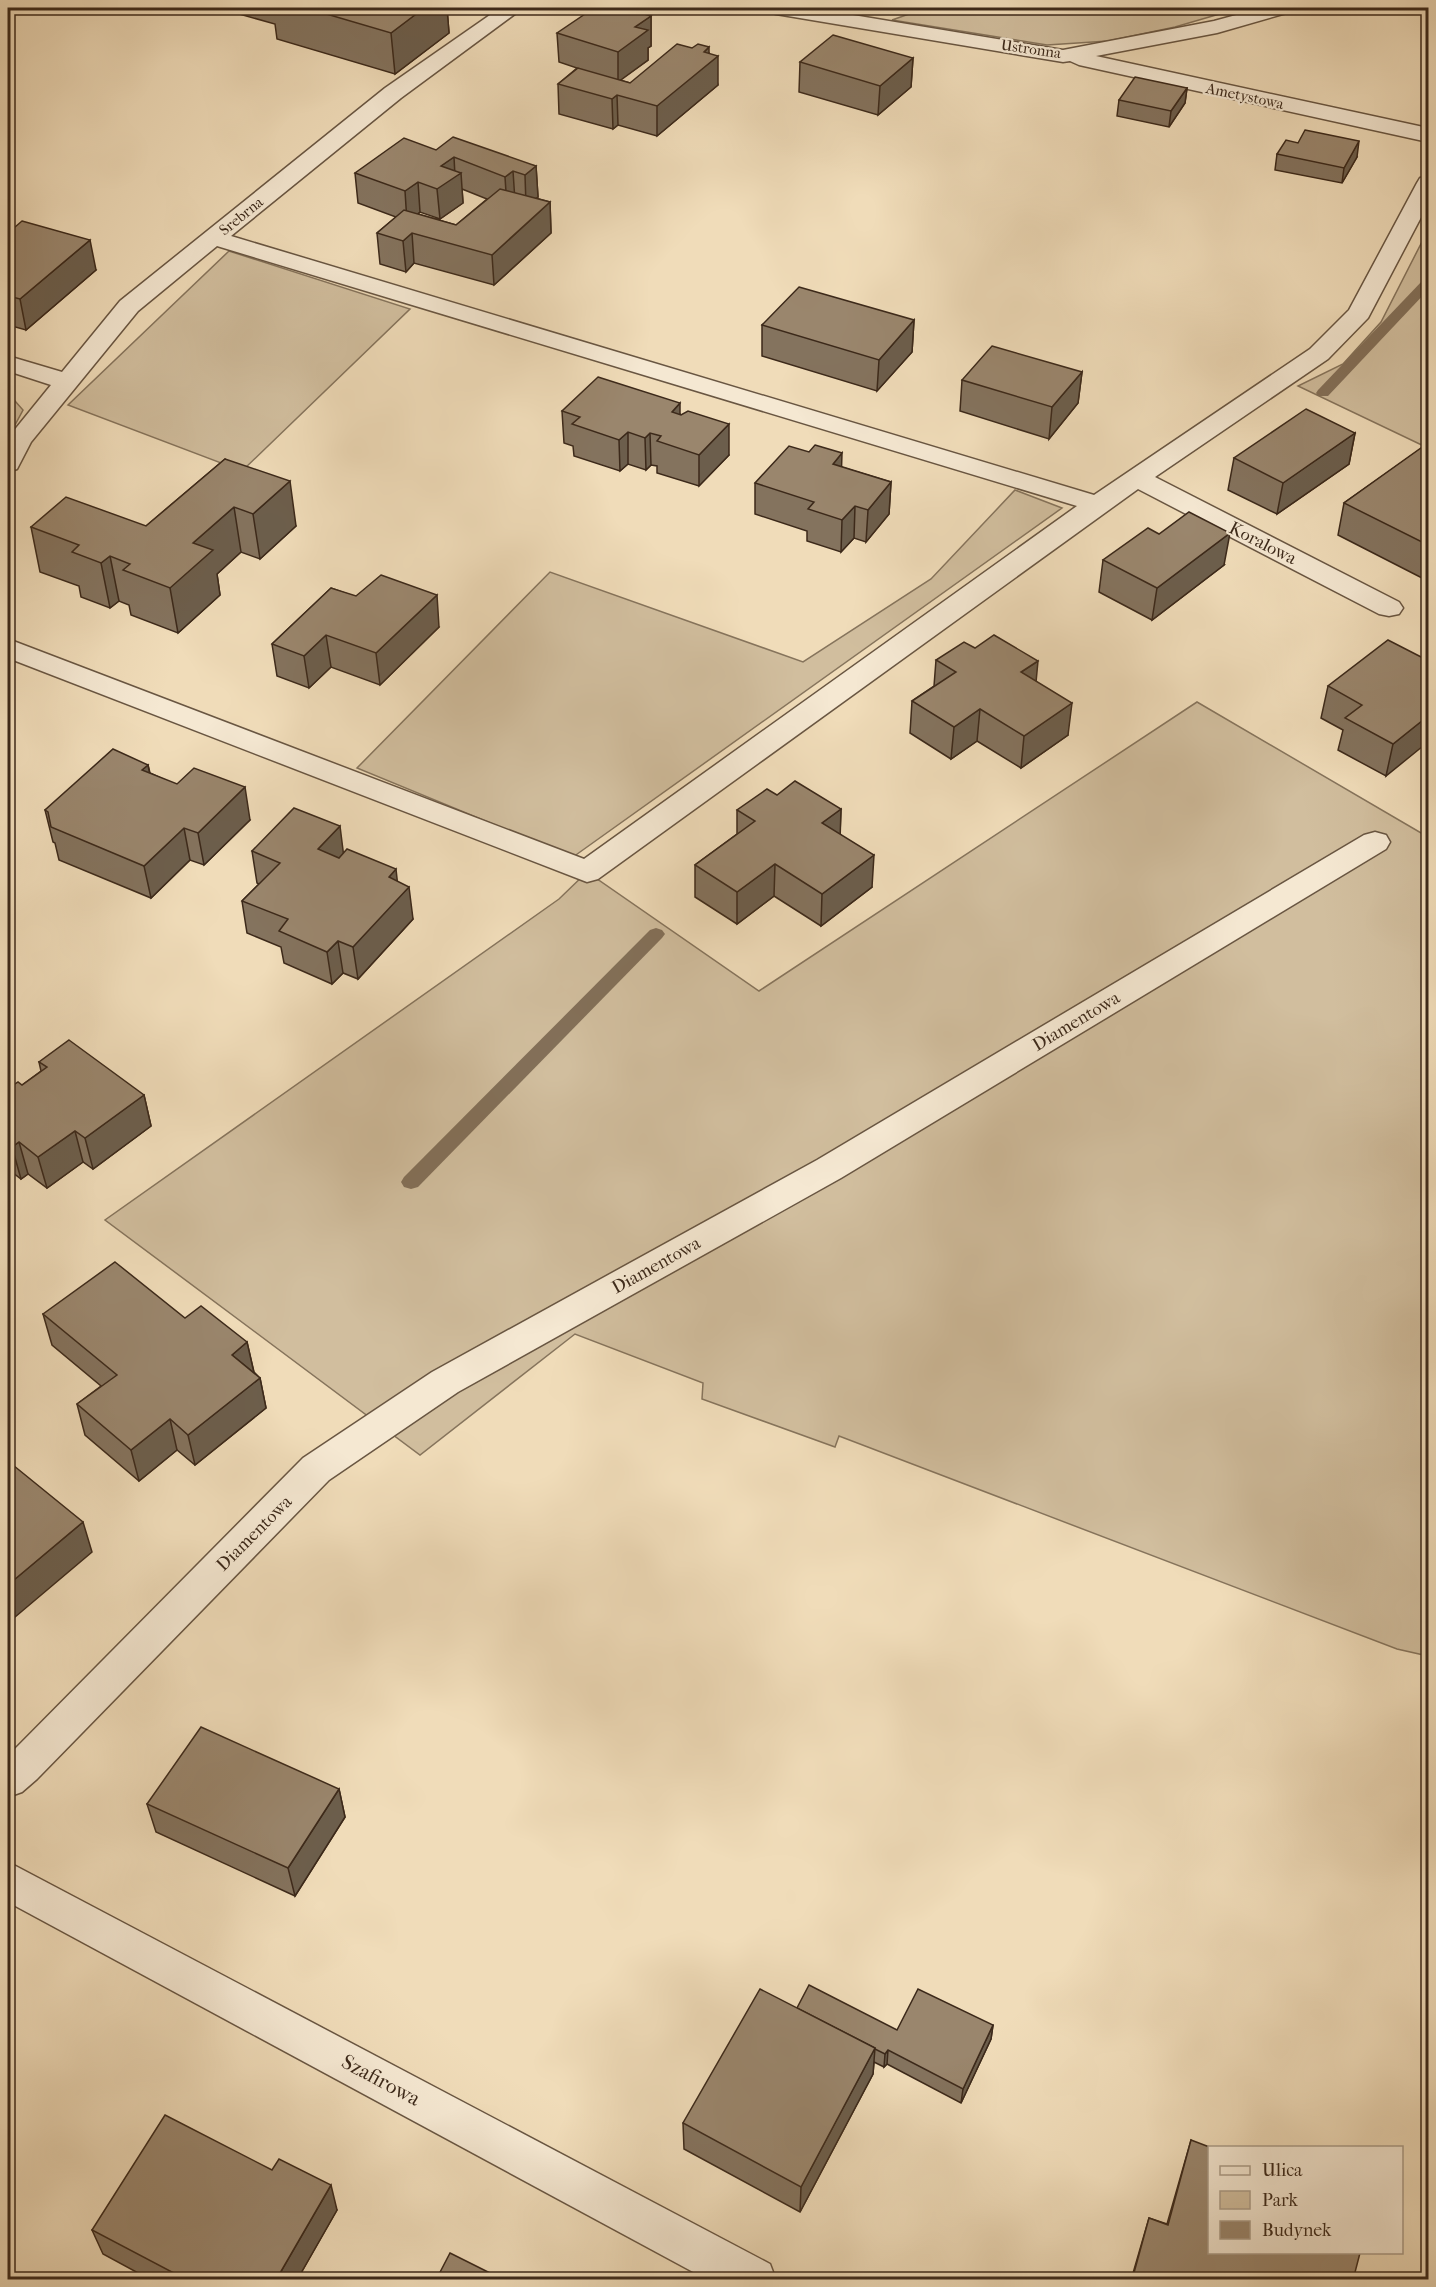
<svg xmlns="http://www.w3.org/2000/svg" width="1436" height="2287" font-family="'IM FELL French Canon',serif">
<style>
.green{fill:#d1be9e;stroke:#86745c;stroke-width:1.5}
.lines{fill:none;stroke-linecap:round;stroke-linejoin:round}
.stream{fill:#837059;fill-rule:evenodd}
.minor-casing{stroke:#695642;stroke-width:3}
.minor{fill:#f5e8d2;fill-rule:evenodd}
.wall{fill:#84735e;stroke:#3c291a;stroke-width:1.5;fill-rule:evenodd}
.shaded-wall{fill:#6c5e4c;stroke:#3c291a;stroke-width:1.5}
.building{fill:#9a866d;stroke:#3c291a;stroke-width:1.5}
.labels{text-anchor:middle;stroke-width:4.5;stroke-linejoin:round;paint-order:stroke}
.far-street-label{font-size:15px;fill:#3c291a;stroke:#f5e8d2}
.street-label{font-size:18px;fill:#3c291a;stroke:#f5e8d2}
.near-street-label{font-size:21px;fill:#3c291a;stroke:#f5e8d2}
</style>
<rect width="100%" height="100%" fill="#f0dcb9"/>
<filter id="stains"><feTurbulence type="fractalNoise" baseFrequency=".00333" numOctaves="4"/><feColorMatrix values="0 0 0 0 .2 0 0 0 0 .09 0 0 0 0 .02 0 0 0 .5 -.17"/></filter>
<radialGradient id="worn" r=".72"><stop offset=".6" stop-color="#630" stop-opacity="0"/><stop offset="1" stop-color="#630" stop-opacity=".3"/></radialGradient>
<!-- green -->
<g class="green">
<polygon points="926,8 1240,8 1175,27 1108,41 1047,45 892,20"/>
<polygon points="1428,230 1428,448 1298,386 1343,364 1381,322"/>
<polygon points="229,251 410,309 242,471 68,405"/>
<polygon points="8,393 23,410 8,438"/>
<polygon points="1015,490 1062,508 573,857 357,768 550,572 803,662 931,579"/>
<polygon points="1197,702 1428,837 1428,1656 1397,1649 839,1436 835,1447 702,1399 703,1383 575,1334 420,1455 105,1220 559,899 587,872 759,991"/>
</g>
<g class="lines">
<!-- stream -->
<g class="stream">
<polygon points="1428,279 1428,290 1328,396 1318,396 1316,393 1318,390 1423,280"/>
<polygon points="656,928 662,930 665,934 662,938 418,1187 411,1189 404,1187 401,1182 404,1177 650,930"/>
</g>
<defs>
<g id="minor">
<polygon points="500,8 523,8 401,98 231,236 1094,495 1310,349 1349,310 1417,183 1420,178 1428,176 1428,204 1368,318 1328,359 1155,477 1399,602 1403,608 1399,614 1389,616 1379,614 1138,489 598,879 587,882 8,658 8,639 584,859 1077,506 217,246 138,311 31,442 17,469 8,472 8,438 51,385 8,371 8,356 62,372 120,301 385,88"/>
<polygon points="766,8 811,8 1063,50 1214,21 1262,8 1293,8 1290,12 1217,33 1096,56 1428,128 1428,142 1079,65 1070,61 1063,62 776,14 769,12"/>
<polygon points="1375,832 1386,835 1390,842 1386,849 841,1178 458,1392 329,1480 37,1779 22,1792 8,1797 8,1756 303,1458 432,1372 817,1160 1364,835"/>
<polygon points="8,1862 770,2264 776,2280 708,2280 8,1902"/>
</g>
</defs>
<!-- minor casing -->
<use href="#minor" class="minor-casing"/>
<!-- minor -->
<use href="#minor" class="minor"/>
</g>
<!-- wall -->
<g class="wall">
<polygon points="218,8 447,8 449,33 395,74 277,39 275,24"/>
<polygon points="651,16 651,46 648,48 648,60 620,80 630,83 709,53 718,85 657,136 618,125 613,129 559,114 558,84 577,68 559,62 557,33"/>
<polygon points="913,58 911,87 878,115 799,92 800,62"/>
<polygon points="1187,88 1185,103 1169,127 1117,116 1119,100"/>
<path d="M436 150 536 166 538 197 535 198 550 202 551 233 494 285 414 263 406 272 380 264 377 233 396 217 358 203 355 173ZM462 189 487 199 456 225 418 214 420 212 440 219 463 203Z"/>
<polygon points="1277,154 1357,157 1342,183 1275,170"/>
<polygon points="8,233 96,270 26,330 8,325"/>
<polygon points="914,320 912,352 877,391 762,356 762,325"/>
<polygon points="1082,372 1078,403 1049,439 960,411 962,380"/>
<polygon points="562,411 680,414 729,455 699,486 657,473 657,466 651,465 646,470 628,464 620,471 574,456 573,446 564,443"/>
<polygon points="1355,433 1349,464 1277,514 1228,490 1234,458"/>
<polygon points="1428,444 1428,578 1426,580 1338,535 1344,503"/>
<polygon points="225,459 296,526 260,559 241,552 217,574 220,595 178,633 131,615 129,605 119,601 110,608 81,597 79,586 40,572 31,527 146,526"/>
<polygon points="841,467 891,482 889,514 866,542 854,538 841,552 807,541 807,531 755,514 755,483"/>
<polygon points="1103,560 1224,565 1152,620 1099,592"/>
<polygon points="331,588 439,627 380,685 331,667 309,688 277,676 272,644"/>
<polygon points="975,648 1036,681 1068,735 1021,768 977,741 951,759 910,733 912,701 934,686 936,660"/>
<polygon points="1425,659 1386,776 1338,750 1343,730 1321,718 1328,686"/>
<polygon points="148,765 150,773 250,820 204,865 190,860 151,898 59,860 55,843 53,842 45,810"/>
<polygon points="777,795 841,809 840,834 872,887 821,926 774,896 737,924 695,897 695,865 737,834 737,810"/>
<polygon points="252,851 343,853 397,881 413,919 358,979 343,973 332,984 284,963 281,947 247,933 242,901 259,884 257,883"/>
<polygon points="39,1062 144,1095 151,1126 93,1169 83,1162 47,1188 28,1174 21,1179 8,1169 8,1089 22,1085 41,1071"/>
<polygon points="43,1314 185,1318 247,1342 254,1372 260,1378 266,1408 195,1465 177,1450 139,1481 85,1435 77,1404 101,1386 52,1345"/>
<polygon points="339,1789 345,1817 295,1896 156,1832 147,1804"/>
<polygon points="797,2008 897,2030 993,2025 991,2039 961,2103 887,2064 884,2067 874,2062 873,2074 800,2212 684,2149 683,2123"/>
<polygon points="1191,2140 1353,2280 1131,2280 1149,2218 1167,2224"/>
<polygon points="272,2170 337,2210 297,2280 151,2280 103,2254 92,2230"/>
</g>
<!-- shaded-wall -->
<g class="shaded-wall">
<polygon points="424,8 447,8 449,33 395,74 391,33"/>
<polygon points="651,16 651,46 648,48 648,60 618,82 618,52 635,27"/>
<polygon points="709,47 709,63 718,56 718,85 657,136 657,106 704,52"/>
<polygon points="913,58 911,87 878,115 880,86"/>
<polygon points="1187,88 1185,103 1169,127 1171,111"/>
<polygon points="617,95 618,125 613,129 612,99"/>
<polygon points="1359,141 1357,157 1342,183 1344,168"/>
<polygon points="454,157 455,176 461,173 463,203 440,219 437,189 441,166"/>
<polygon points="536,166 538,197 526,205 525,175"/>
<polygon points="513,171 515,201 507,207 505,177"/>
<polygon points="418,182 420,212 407,222 405,191"/>
<polygon points="550,202 551,233 494,285 492,255"/>
<polygon points="412,233 414,263 406,272 403,241"/>
<polygon points="90,240 96,270 26,330 20,299"/>
<polygon points="914,320 912,352 877,391 879,360"/>
<polygon points="1082,372 1078,403 1049,439 1052,407"/>
<polygon points="680,403 680,434 672,412"/>
<polygon points="729,424 729,455 699,486 699,455"/>
<polygon points="628,432 628,464 620,471 619,440"/>
<polygon points="650,433 651,465 646,470 645,438"/>
<polygon points="1355,433 1349,464 1277,514 1283,483"/>
<polygon points="842,453 841,485 833,464"/>
<polygon points="290,481 296,526 260,559 253,514"/>
<polygon points="891,482 889,514 866,542 868,510"/>
<polygon points="855,506 854,538 841,552 842,520"/>
<polygon points="234,507 241,552 217,574 220,595 178,633 170,588 193,543"/>
<polygon points="1230,533 1224,565 1152,620 1157,588"/>
<polygon points="110,556 119,601 110,608 101,563"/>
<polygon points="437,595 439,627 380,685 376,653"/>
<polygon points="326,635 331,667 309,688 304,656"/>
<polygon points="1038,661 1035,693 1021,672"/>
<polygon points="1072,703 1068,735 1021,768 1024,736"/>
<polygon points="980,709 977,741 951,759 954,727"/>
<polygon points="1428,716 1428,742 1386,776 1393,744"/>
<polygon points="148,765 154,797 142,770"/>
<polygon points="245,787 250,820 204,865 198,833"/>
<polygon points="841,809 840,841 822,823"/>
<polygon points="340,826 344,858 322,881 318,849"/>
<polygon points="184,828 190,860 151,898 144,866"/>
<polygon points="874,855 872,887 821,926 822,894"/>
<polygon points="775,864 774,896 737,924 737,892"/>
<polygon points="396,869 399,897 409,887 413,919 358,979 353,947 389,877"/>
<polygon points="338,941 343,973 332,984 327,952"/>
<polygon points="144,1095 151,1126 93,1169 85,1138"/>
<polygon points="75,1131 83,1162 47,1188 38,1157"/>
<polygon points="19,1142 28,1174 21,1179 12,1147"/>
<polygon points="247,1342 254,1373 232,1355"/>
<polygon points="260,1378 266,1408 195,1465 188,1435"/>
<polygon points="170,1419 177,1450 139,1481 131,1450"/>
<polygon points="83,1522 92,1552 8,1623 8,1585"/>
<polygon points="339,1789 345,1817 295,1896 288,1868"/>
<polygon points="993,2025 991,2039 961,2103 963,2089"/>
<polygon points="875,2048 873,2074 800,2212 801,2187"/>
<polygon points="888,2050 887,2064 884,2067 885,2054"/>
<polygon points="331,2185 337,2210 297,2280 276,2280"/>
</g>
<!-- building -->
<g class="building">
<polygon points="306,8 424,8 391,33"/>
<polygon points="594,8 623,8 651,16 635,27 648,30 618,52 557,33"/>
<polygon points="833,35 913,58 880,86 800,62"/>
<polygon points="677,44 692,48 698,44 709,47 704,52 718,56 657,106 617,95 612,99 558,84 578,68 630,83"/>
<polygon points="1135,77 1187,88 1171,111 1119,100"/>
<polygon points="1305,130 1359,141 1344,168 1277,154 1286,140 1298,143"/>
<polygon points="453,137 536,166 525,175 513,171 505,177 454,157 441,166 461,173 437,189 418,182 405,191 355,173 404,138 436,150"/>
<polygon points="500,189 550,202 492,255 412,233 403,241 377,233 404,210 456,225"/>
<polygon points="22,221 90,240 20,299 8,296 8,233"/>
<polygon points="799,287 914,320 879,360 762,325"/>
<polygon points="992,346 1082,372 1052,407 962,380"/>
<polygon points="598,377 680,403 672,412 681,415 688,411 729,424 699,455 657,441 661,436 650,433 645,438 628,432 619,440 572,424 580,417 562,411"/>
<polygon points="1306,409 1355,433 1283,483 1234,458"/>
<polygon points="1428,443 1428,545 1344,503"/>
<polygon points="815,445 842,453 833,464 891,482 868,510 855,506 842,520 808,509 814,502 755,483 789,446 809,452"/>
<polygon points="225,459 290,481 253,514 234,507 193,543 213,550 170,588 123,570 130,564 110,556 101,563 72,552 79,545 31,527 66,497 146,526"/>
<polygon points="1189,512 1230,533 1157,588 1103,560 1148,528 1159,534"/>
<polygon points="381,575 437,595 376,653 326,635 304,656 272,644 331,588 356,596"/>
<polygon points="994,635 1038,661 1021,672 1072,703 1024,736 980,709 954,727 912,701 956,672 936,660 964,642 975,648"/>
<polygon points="1388,640 1425,659 1428,656 1428,716 1393,744 1345,718 1362,705 1328,686"/>
<polygon points="113,749 148,765 142,770 177,784 194,768 245,787 198,833 184,828 144,866 51,827 48,812 45,810"/>
<polygon points="795,781 841,809 822,823 874,855 822,894 775,864 737,892 695,865 755,821 737,810 767,789 777,795"/>
<polygon points="294,808 340,826 318,849 339,858 347,849 396,869 389,877 409,887 353,947 338,941 327,952 279,931 288,919 242,901 280,863 252,851"/>
<polygon points="69,1040 144,1095 85,1138 75,1131 38,1157 19,1142 12,1147 8,1144 8,1089 18,1082 22,1085 47,1067 39,1062"/>
<polygon points="115,1262 185,1318 201,1306 247,1342 232,1355 260,1378 188,1435 170,1419 131,1450 77,1404 117,1375 43,1314"/>
<polygon points="8,1461 83,1522 8,1585"/>
<polygon points="201,1727 339,1789 288,1868 147,1804"/>
<polygon points="809,1985 897,2030 918,1989 993,2025 963,2089 888,2050 885,2054 875,2049 875,2048 797,2008"/>
<polygon points="760,1989 875,2048 801,2187 683,2123"/>
<polygon points="165,2115 272,2170 279,2159 331,2185 276,2280 187,2280 92,2230"/>
<polygon points="1191,2140 1212,2148 1209,2148 1209,2253 1360,2253 1353,2280 1132,2280 1149,2218 1168,2225"/>
<polygon points="450,2253 504,2280 436,2280"/>
</g>
<g class="labels">
<!-- far-street labels -->
<g class="far-street-label">
<text transform="translate(1031 49) rotate(8)" y="5">Ustronna</text>
<text transform="translate(1245 96) rotate(12)" y="5">Ametystowa</text>
<text transform="translate(241 216) rotate(-39)" y="5">Srebrna</text>
</g>
<!-- street labels -->
<g class="street-label">
<text transform="translate(1263 543) rotate(27)" y="6">Koralowa</text>
<text transform="translate(1076 1021) rotate(-31)" y="6">Diamentowa</text>
<text transform="translate(656 1265) rotate(-29)" y="6">Diamentowa</text>
<text transform="translate(254 1533) rotate(-45)" y="6">Diamentowa</text>
</g>
<!-- near-street labels -->
<g class="near-street-label">
<text transform="translate(381 2080) rotate(28)" y="7">Szafirowa</text>
</g>
</g>
<!-- margin -->
<rect width="1436" height="2287" fill="none" stroke="#f0dcb9" stroke-width="30"/>
<rect x="9" y="9" width="1418" height="2269" fill="none" stroke="#3c291a" stroke-width="3"/>
<rect x="15" y="15" width="1406" height="2257" fill="none" stroke="#3c291a" stroke-width="1.5"/>
<!-- legend -->
<rect x="1208" y="2146" width="195" height="108" fill="#f5e8d2" stroke="#ab9c88" stroke-width="1.5"/>
<rect x="1220" y="2166" width="30" height="9" fill="#f5e8d2" stroke="#ab9c88" stroke-width="1.5"/>
<text x="1262" y="2176" font-size="18" fill="#3c291a">Ulica</text>
<rect x="1220" y="2191" width="30" height="18" fill="#d1be9e" stroke="#ab9c88" stroke-width="1.5"/>
<text x="1262" y="2206" font-size="18" fill="#3c291a">Park</text>
<rect x="1220" y="2221" width="30" height="18" fill="#9a866d" stroke="#ab9c88" stroke-width="1.5"/>
<text x="1262" y="2236" font-size="18" fill="#3c291a">Budynek</text>
<rect width="100%" height="100%" filter="url(#stains)"/>
<rect width="100%" height="100%" fill="url(#worn)"/>
</svg>
